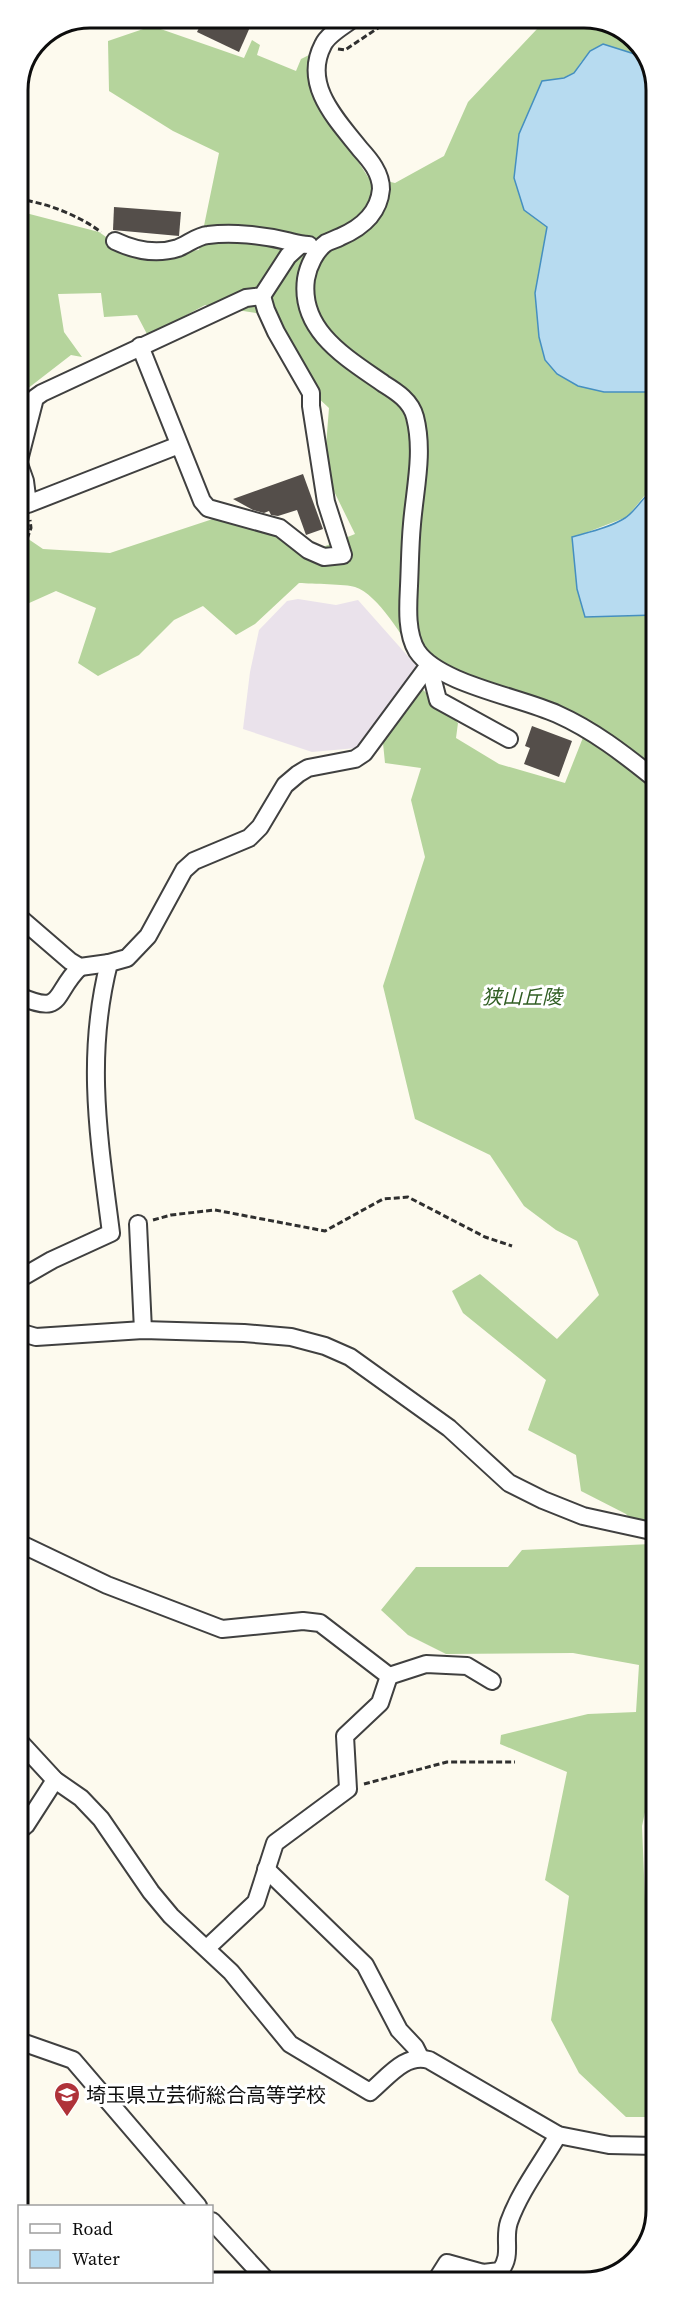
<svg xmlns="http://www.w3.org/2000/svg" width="674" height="2301" font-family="'Source Serif 4','Noto Sans JP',serif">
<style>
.industrial{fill:#eae2eb}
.forest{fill:#b5d49c}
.water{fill:#b7dbf0;stroke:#458fc0;stroke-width:1.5}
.building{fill:#544e4a}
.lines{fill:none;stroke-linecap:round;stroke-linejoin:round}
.minor-casing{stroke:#404040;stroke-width:20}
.path{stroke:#2f2f2f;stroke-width:3;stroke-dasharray:6 3;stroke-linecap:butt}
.minor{stroke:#fff;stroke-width:16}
.labels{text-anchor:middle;stroke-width:6;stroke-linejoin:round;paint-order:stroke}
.park-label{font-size:20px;font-style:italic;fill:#305e23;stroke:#fff}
.poi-label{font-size:20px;fill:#0d0d0d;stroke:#fff;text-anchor:start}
.rim{fill:none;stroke:#0d0d0d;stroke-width:3}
</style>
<rect width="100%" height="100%" fill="#fdfaee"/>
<!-- industrial -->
<polygon class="industrial" points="298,599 336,605 358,600 421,671 356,748 312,752 243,729 250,672 259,630 287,601"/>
<!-- forest -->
<path class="forest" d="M593 19 632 36 644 57 603 44 581 62 574 73 564 78 542 81 524 210 547 227 535 293 604 392H655V488L646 494 627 517 572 538 623 616 655 615 656 1762 642 1826 645 1900 656 1902V2117H626L579 2073 551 2020 569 1896 545 1880 567 1772 500 1744 501 1735 588 1714 636 1712 639 1665 573 1653 446 1654 408 1635 381 1610 416 1567H508L522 1550 651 1544 626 1514 581 1491 576 1455 528 1430 546 1380 463 1313 452 1291 480 1274 557 1339 599 1295 577 1241 556 1230 524 1206 490 1155 415 1119 383 986 425 857 411 800 421 768 385 763 382 733 421 688 458 723 456 738 499 764 565 783 584 735 451 671 434 655 416 658C404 639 378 594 355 587 346 584 312 584 299 583L255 624 236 635 203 606 174 620 139 655 98 676 78 663 96 608 56 591 18 608V532L43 549 110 553 240 510 308 553 355 534 324 471 329 408 286 368 262 314 205 305 148 336 137 315 104 317 101 293 58 294 64 332 82 357 71 355 18 396V211L99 232 133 256 199 250 219 153 173 131 109 91 108 41 152 26 244 58 252 40 260 45 257 55 296 71 301 59 313 53 311 88 368 177 395 183 444 156 468 102 537 29Z"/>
<!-- water -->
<g class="water">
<polygon points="603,44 644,57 655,76 655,392 604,392 578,386 557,374 545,360 539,337 535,293 547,227 524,210 514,178 519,134 542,81 564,78 574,73 590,51"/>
<path d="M655 488V615L585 617 577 589 572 537C589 532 609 528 625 518 636 511 643 496 655 488Z"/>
</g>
<!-- building -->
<g class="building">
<polygon points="204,18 254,18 239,52 197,32"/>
<polygon points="114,207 181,212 179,236 113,230"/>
<polygon points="303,474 323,529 306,535 297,510 278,516 271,515 269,511 264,513 253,510 233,499"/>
<polygon points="532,726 572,741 559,777 524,764 530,748 525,746"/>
</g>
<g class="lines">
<defs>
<g id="minor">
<path d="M354 18C344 26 328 34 323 45 302 85 337 120 360 149 370 160 381 173 381 189 379 213 361 228 340 237 336 239 330 241 326 243 316 250 308 266 306 279 299 331 347 358 384 384 397 392 411 401 415 417 424 452 415 488 412 524 410 545 410 565 409 586 408 606 406 633 417 651 439 684 520 697 557 714 593 730 624 754 655 779"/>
<path d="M115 241C136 251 156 255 178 248 188 244 197 236 208 235 232 232 263 235 287 241 295 243 300 245 309 245"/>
<polyline points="140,346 202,501 208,508 280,528 308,550 324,557 343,555 326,502 311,406 311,393 276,332 266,310 262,296"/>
<polyline points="18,464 35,398 42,393 246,298 262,296 288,256 299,246"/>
<polyline points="19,464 25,481 28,504 179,445"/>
<polyline points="429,665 438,700 509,739"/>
<polyline points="19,917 70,961 80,967 109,963"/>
<path d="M19 996C65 1016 52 994 80 967"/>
<polyline points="138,1224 143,1330"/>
<path d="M19 1279 52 1260 111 1233C99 1139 85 1057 109 963L127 958 148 936 184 870 194 861 249 838 260 827 285 785 298 774 308 768 355 759 364 753 429 665"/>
<polyline points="19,1332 36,1337 143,1330 244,1333 291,1337 325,1346 350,1357 449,1428 509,1483 543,1500 583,1516 656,1532"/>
<polyline points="19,1543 107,1585 222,1629 303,1621 320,1623 389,1676 380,1703 345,1736 348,1789 275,1843 256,1902 207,1948"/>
<polyline points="389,1676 426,1664 467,1666 492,1681"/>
<path d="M19 1741 55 1780 81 1798 101 1819 151 1892 171 1916 231 1972 290 2044 370 2092C388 2077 405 2053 429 2060L558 2135 609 2145 656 2146"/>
<polyline points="19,1831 26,1825 55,1780"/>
<polyline points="266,1869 365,1965 399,2030 415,2047 420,2057"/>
<polyline points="19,2041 73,2060 198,2206"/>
<polyline points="212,2221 268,2282"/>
<path d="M435 2282 447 2263 483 2273 500 2271C513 2255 503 2240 509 2222 520 2191 542 2163 558 2135"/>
</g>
</defs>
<!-- minor casing -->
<use href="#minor" class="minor-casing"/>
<!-- path -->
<g class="path">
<polyline points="338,49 345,50 393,18"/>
<path d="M18 199C47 203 78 215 101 232"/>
<polyline points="18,564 31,528 30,520"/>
<polyline points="153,1220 171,1215 215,1210 325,1231 383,1199 408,1197 485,1237 512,1246"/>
<polyline points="364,1784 447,1762 515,1762"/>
</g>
<!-- minor -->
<use href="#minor" class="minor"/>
</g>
<!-- icons -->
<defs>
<symbol id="school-pin" viewBox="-11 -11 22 30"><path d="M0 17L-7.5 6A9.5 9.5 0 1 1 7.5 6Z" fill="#af3239" stroke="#fff"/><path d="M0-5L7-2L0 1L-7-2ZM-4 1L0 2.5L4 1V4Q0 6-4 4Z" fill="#fff"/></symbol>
</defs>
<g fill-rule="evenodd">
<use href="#school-pin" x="52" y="2080" width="30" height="40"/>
</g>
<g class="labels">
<!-- park labels -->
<g class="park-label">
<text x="522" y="1004">狭山丘陵</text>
</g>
<!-- poi labels -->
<g class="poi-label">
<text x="86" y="2102">埼玉県立芸術総合高等学校</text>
</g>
</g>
<!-- crop -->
<path d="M0 0H674V2301H0ZM90 28H584A62 62 0 0 1 646 90V2210A62 62 0 0 1 584 2272H90A62 62 0 0 1 28 2210V90A62 62 0 0 1 90 28Z" fill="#fff" fill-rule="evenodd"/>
<path class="rim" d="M90 28H584A62 62 0 0 1 646 90V2210A62 62 0 0 1 584 2272H90A62 62 0 0 1 28 2210V90A62 62 0 0 1 90 28Z"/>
<!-- legend -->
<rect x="18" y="2205" width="195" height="78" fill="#ffffff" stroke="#9e9e9e" stroke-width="1.5"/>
<rect x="30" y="2224" width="30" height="9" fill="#ffffff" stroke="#9e9e9e" stroke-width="1.5"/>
<text x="72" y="2235" font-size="18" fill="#0d0d0d">Road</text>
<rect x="30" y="2250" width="30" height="18" fill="#b7dbf0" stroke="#9e9e9e" stroke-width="1.5"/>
<text x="72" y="2265" font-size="18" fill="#0d0d0d">Water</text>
</svg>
